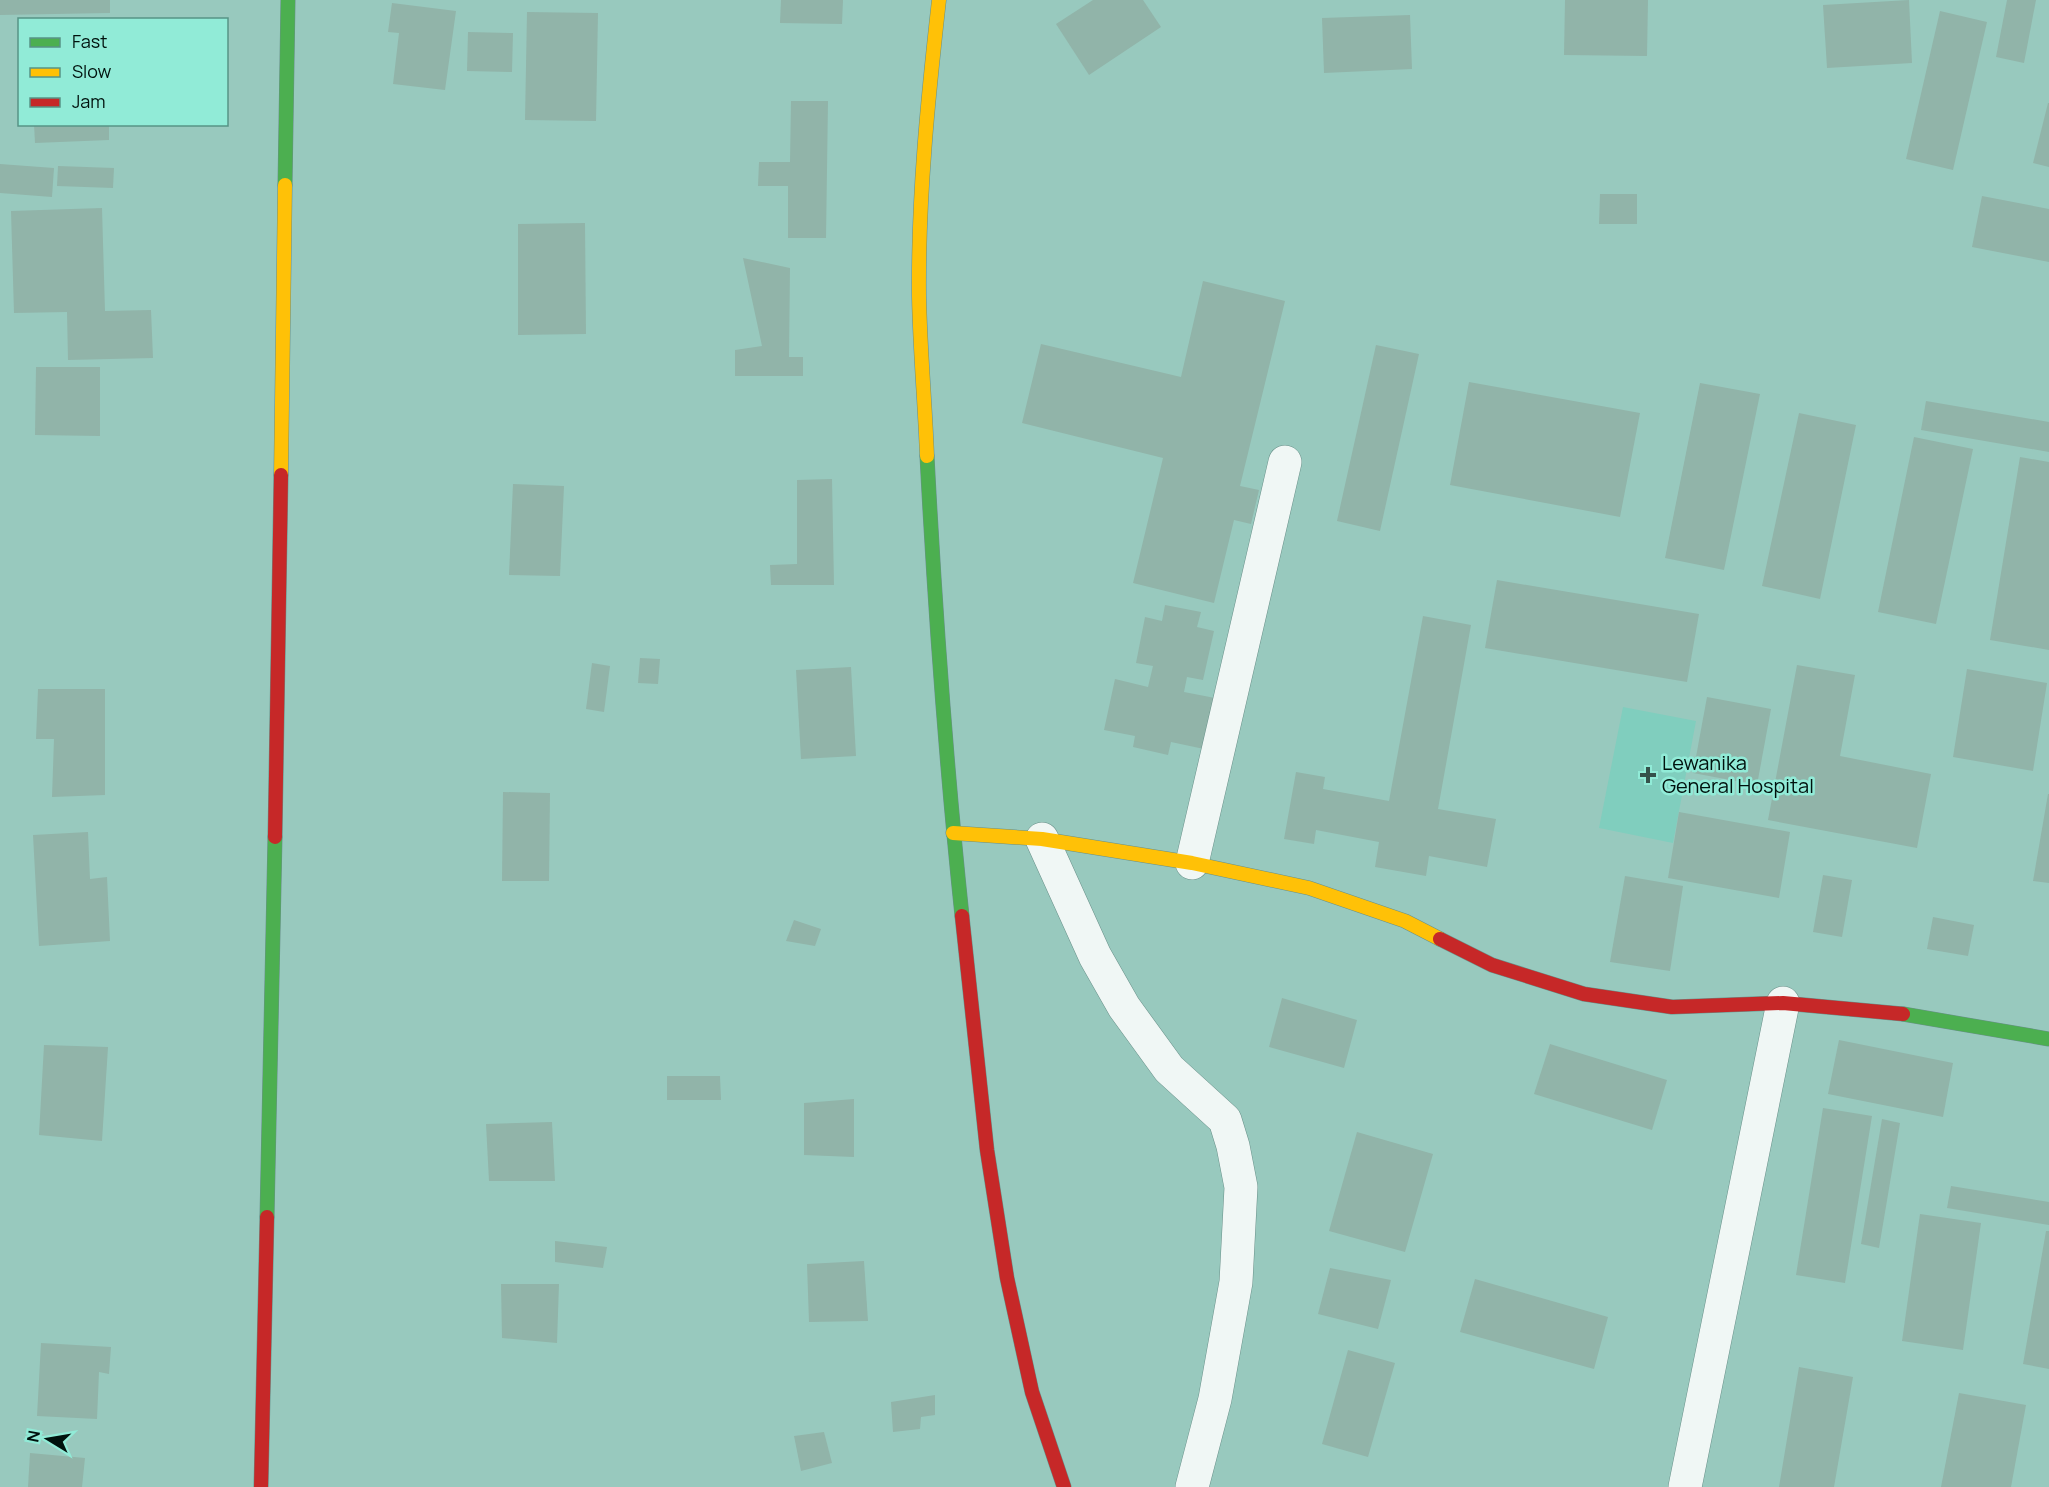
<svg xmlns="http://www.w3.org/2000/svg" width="2049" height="1487" font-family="Manrope,sans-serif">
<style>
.built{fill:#80cebe}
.building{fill:#91b4a9}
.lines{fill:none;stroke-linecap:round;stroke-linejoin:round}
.street-casing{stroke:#689089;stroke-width:34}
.fast-casing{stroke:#689089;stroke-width:15}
.slow-casing{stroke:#689089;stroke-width:15}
.jam-casing{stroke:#689089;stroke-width:15}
.street{stroke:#f0f7f5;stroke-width:33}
.fast{stroke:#4caf50;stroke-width:14}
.slow{stroke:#ffc107;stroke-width:14}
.jam{stroke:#c62828;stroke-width:14}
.poi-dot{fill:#35514b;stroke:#91ebd7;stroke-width:2}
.labels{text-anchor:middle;stroke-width:5;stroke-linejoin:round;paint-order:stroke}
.poi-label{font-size:20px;fill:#00110d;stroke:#91ebd7;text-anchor:start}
</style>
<rect width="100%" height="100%" fill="#98c9be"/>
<!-- built -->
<polygon class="built" points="1623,707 1696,721 1673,843 1599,828"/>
<!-- building -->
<g class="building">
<polygon points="0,0 110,0 110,13 0,15"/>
<polygon points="781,0 843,0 842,24 780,23"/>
<polygon points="1093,0 1143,0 1161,27 1089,75 1056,24"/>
<polygon points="1565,0 1648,0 1647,56 1564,55"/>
<polygon points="1909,0 1912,63 1827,68 1823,5"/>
<polygon points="2007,0 2036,0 2024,63 1996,57"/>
<polygon points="392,3 456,11 445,90 393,84 399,33 388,32"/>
<polygon points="1940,11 1987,22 1953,170 1906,159"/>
<polygon points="527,12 598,13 596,121 525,120"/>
<polygon points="1410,15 1412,69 1324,73 1322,18"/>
<polygon points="468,32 513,33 512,72 467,71"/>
<polygon points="791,101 828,101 826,238 788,238 788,186 758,186 759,162 790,162"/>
<polygon points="2048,103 2049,103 2049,167 2033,163"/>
<polygon points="34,124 109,124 109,140 35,143"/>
<polygon points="0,164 54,168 52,197 0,193"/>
<polygon points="58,166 114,168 113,188 57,186"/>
<polygon points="1600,194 1637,194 1637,224 1599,224"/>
<polygon points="1982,196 2049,209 2049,262 1972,247"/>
<polygon points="102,208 105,311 151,310 153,358 68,360 67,312 14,313 11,211"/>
<polygon points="585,223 586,334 518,335 518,224"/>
<polygon points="743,258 790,268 789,357 803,357 803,376 735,376 735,350 762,346"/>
<polygon points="1203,281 1285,301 1240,486 1259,490 1251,524 1234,520 1214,603 1133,583 1163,458 1022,423 1041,344 1181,377"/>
<polygon points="1376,345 1419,354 1380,531 1337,521"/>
<polygon points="36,367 100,367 100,436 35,435"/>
<polygon points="1469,382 1640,413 1620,517 1450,485"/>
<polygon points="1700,383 1760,394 1724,570 1665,558"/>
<polygon points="1926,401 2049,422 2049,452 1921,430"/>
<polygon points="1799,413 1856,425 1820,599 1762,586"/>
<polygon points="1914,437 1973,449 1936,624 1878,612"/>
<polygon points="2020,457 2049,462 2049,650 1990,640"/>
<polygon points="832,479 834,585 771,585 770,565 797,564 797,480"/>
<polygon points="513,484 564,486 560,576 509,575"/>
<polygon points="1497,580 1699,614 1687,682 1485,648"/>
<polygon points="1165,605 1201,612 1197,627 1214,631 1203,680 1187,677 1184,692 1215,698 1204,749 1171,742 1168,755 1133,747 1135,736 1104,730 1115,679 1148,687 1153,666 1136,663 1145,617 1162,621"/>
<polygon points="1423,616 1471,625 1438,809 1496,819 1487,867 1429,856 1426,876 1375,867 1379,842 1316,830 1314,844 1284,839 1296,772 1325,777 1323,789 1389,801"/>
<polygon points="640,658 660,659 658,684 638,683"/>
<polygon points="592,663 610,666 604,712 586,709"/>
<polygon points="1797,665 1855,675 1840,756 1931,774 1917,848 1768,820"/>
<polygon points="851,667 856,756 801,759 796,670"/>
<polygon points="1967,669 2047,683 2033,771 1953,757"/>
<polygon points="38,689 105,689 105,795 52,797 54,739 36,739"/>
<polygon points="1707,697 1771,709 1757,785 1693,773"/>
<polygon points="503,792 550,793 549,881 502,881"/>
<polygon points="2048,794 2049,794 2049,883 2033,881"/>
<polygon points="1679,812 1790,832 1779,898 1668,878"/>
<polygon points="88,832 90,879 107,877 110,941 39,946 33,835"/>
<polygon points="1823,875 1852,880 1842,937 1813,932"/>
<polygon points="1625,876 1683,886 1670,971 1610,962"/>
<polygon points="1933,917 1974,925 1968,956 1927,949"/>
<polygon points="794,920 821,929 815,946 786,941"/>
<polygon points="1282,998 1357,1020 1344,1068 1269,1047"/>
<polygon points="1839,1040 1953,1063 1943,1117 1828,1094"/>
<polygon points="1550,1044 1667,1080 1652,1130 1534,1094"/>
<polygon points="44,1045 108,1047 102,1141 39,1135"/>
<polygon points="667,1076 720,1076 721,1100 667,1100"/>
<polygon points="854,1099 854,1157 804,1155 804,1103"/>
<polygon points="1823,1108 1872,1116 1845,1283 1796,1275"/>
<polygon points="1882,1119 1900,1123 1879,1248 1861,1244"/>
<polygon points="552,1122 555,1181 489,1181 486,1124"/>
<polygon points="1357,1132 1433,1154 1405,1252 1329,1231"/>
<polygon points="1951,1186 2049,1202 2049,1225 1947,1208"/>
<polygon points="1920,1214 1981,1223 1963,1350 1902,1341"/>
<polygon points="2046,1231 2049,1231 2049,1369 2023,1364"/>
<polygon points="555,1241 607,1247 603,1268 555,1262"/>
<polygon points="864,1261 868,1321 809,1322 807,1264"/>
<polygon points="1330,1268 1391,1280 1378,1329 1318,1314"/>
<polygon points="1475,1279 1608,1317 1594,1369 1460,1332"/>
<polygon points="501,1284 559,1284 557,1343 502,1338"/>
<polygon points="41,1343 111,1347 109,1374 99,1372 97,1419 37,1416"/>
<polygon points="1348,1350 1395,1363 1368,1457 1322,1444"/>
<polygon points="1799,1367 1853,1377 1834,1487 1779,1487"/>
<polygon points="1959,1393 2026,1405 2011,1487 1941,1487"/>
<polygon points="935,1395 935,1415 921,1417 920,1429 893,1432 891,1402"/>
<polygon points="824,1432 832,1463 801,1471 794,1436"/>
<polygon points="30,1453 85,1458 82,1487 28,1487"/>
</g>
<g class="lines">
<defs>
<g id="street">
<polyline points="1042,839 1095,956 1124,1007 1169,1069 1225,1120 1233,1146 1241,1187 1236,1282 1215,1399 1192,1487"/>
<polyline points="1192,863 1285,462"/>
<polyline points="1685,1487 1783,1003"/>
</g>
<g id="fast">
<polyline points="285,185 288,0"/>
<path d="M927 456C935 610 946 763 962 916"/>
<polyline points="1903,1014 2049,1039"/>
<polyline points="267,1217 275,837"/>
</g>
<g id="slow">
<path d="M927 456C925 403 920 350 919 296 918 197 928 98 939 0"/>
<polyline points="281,475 285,185"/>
<polyline points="953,833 1042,839 1192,863 1309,888 1405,921 1440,939"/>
</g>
<g id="jam">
<polyline points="275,837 281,475"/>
<polyline points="962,916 987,1150 1007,1278 1032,1392 1064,1487"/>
<polyline points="1440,939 1492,965 1584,994 1672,1007 1783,1003 1903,1014"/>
<polyline points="261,1487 267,1217"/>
</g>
</defs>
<!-- street casing -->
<use href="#street" class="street-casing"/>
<!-- fast casing -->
<use href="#fast" class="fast-casing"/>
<!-- slow casing -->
<use href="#slow" class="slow-casing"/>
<!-- jam casing -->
<use href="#jam" class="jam-casing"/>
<!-- street -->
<use href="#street" class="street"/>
<!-- fast -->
<use href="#fast" class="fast"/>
<!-- slow -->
<use href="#slow" class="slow"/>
<!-- jam -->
<use href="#jam" class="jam"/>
</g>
<!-- markers -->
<path class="poi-dot" d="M1645 766h6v6h6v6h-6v6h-6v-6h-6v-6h6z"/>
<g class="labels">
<!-- poi labels -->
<g class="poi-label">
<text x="1662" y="770">Lewanika<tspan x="1662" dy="23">General Hospital</tspan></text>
</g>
</g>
<!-- legend -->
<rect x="18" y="18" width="210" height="108" fill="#91ebd7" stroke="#579486" stroke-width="1.5"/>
<rect x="30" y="38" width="30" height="9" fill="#4caf50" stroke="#579486" stroke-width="1.5"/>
<text x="72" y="48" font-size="18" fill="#00110d">Fast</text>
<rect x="30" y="68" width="30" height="9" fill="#ffc107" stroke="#579486" stroke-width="1.5"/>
<text x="72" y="78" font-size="18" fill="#00110d">Slow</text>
<rect x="30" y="98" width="30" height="9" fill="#c62828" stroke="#579486" stroke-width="1.5"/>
<text x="72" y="108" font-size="18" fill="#00110d">Jam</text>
<!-- north arrow -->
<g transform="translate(48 1439) rotate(281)" stroke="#91ebd7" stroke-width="4.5" paint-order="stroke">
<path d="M0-4.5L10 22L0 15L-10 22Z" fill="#00110d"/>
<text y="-9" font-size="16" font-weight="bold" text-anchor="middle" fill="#00110d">N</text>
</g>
</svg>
